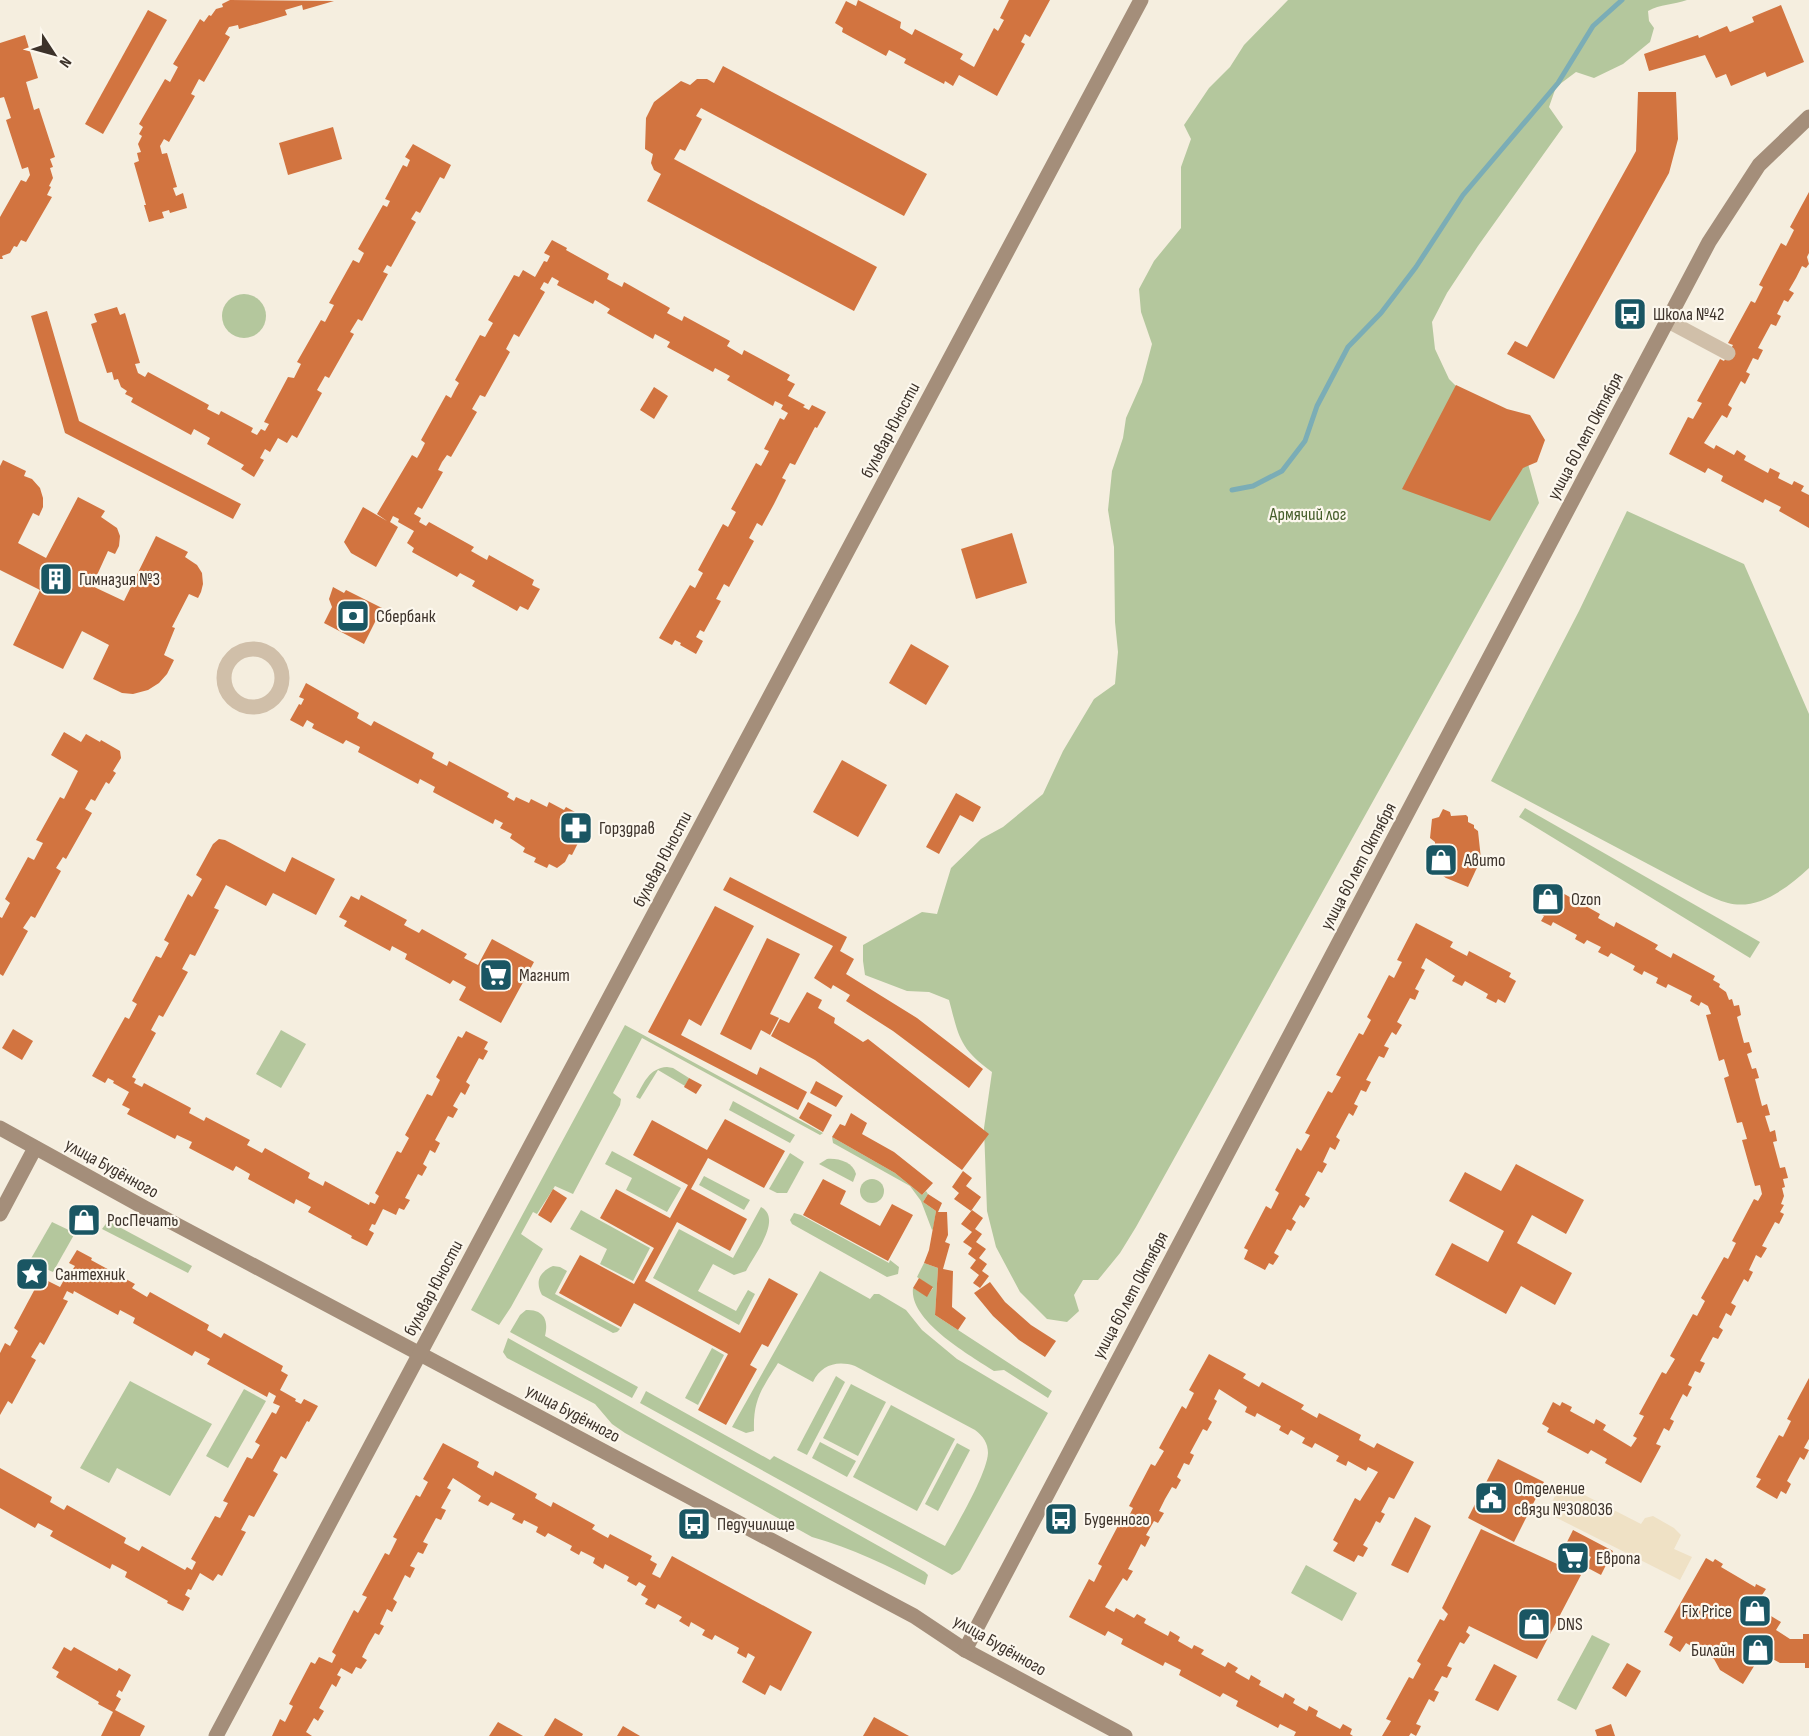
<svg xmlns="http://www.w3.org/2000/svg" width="1809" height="1736" font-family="'Sofia Sans Condensed',sans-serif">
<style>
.green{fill:#b4c79d}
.plaza{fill:#efe1c5}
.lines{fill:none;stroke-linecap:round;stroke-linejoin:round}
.stream{stroke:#7badb6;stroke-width:5}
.building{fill:#d27440}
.street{stroke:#d0bfa9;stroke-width:15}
.secondary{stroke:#a48e7a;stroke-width:15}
.labels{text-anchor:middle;stroke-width:4.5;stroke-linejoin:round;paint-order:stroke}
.poi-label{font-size:18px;fill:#3c322a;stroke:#fcf7ed;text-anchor:start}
.street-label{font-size:18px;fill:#3c322a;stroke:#fcf7ed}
.park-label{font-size:18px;fill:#455d2a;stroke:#fcf7ed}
</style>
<rect width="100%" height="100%" fill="#f5eedf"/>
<!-- green -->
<g class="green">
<path d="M1288 0H1687C1674 5 1660 4 1648 11L1649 21 1654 28 1650 42 1623 64 1594 78 1576 72 1556 87 1549 107 1563 127 1478 246 1447 293 1432 322 1435 349 1449 379 1466 396 1523 446 1539 503 1136 1227 1120 1253 1098 1280H1083L1074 1295 1079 1311 1067 1322 1047 1319 1020 1292 996 1247 987 1211 984 1128 992 1072C959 1048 959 1037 949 1000L929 992 907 991 865 975 863 961V945L922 912 937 914 951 868 981 839 1003 827 1043 794 1063 751 1094 699 1115 684 1118 652 1115 622 1114 547 1108 510 1112 471 1123 438 1126 418 1142 382 1152 344 1141 312 1139 289 1154 261 1181 228V167L1191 139 1184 125 1209 88 1230 67 1244 45Z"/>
<circle cx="244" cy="316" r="22"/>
<path d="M1627 511 1744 564 1809 714V868C1789 887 1758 911 1728 903 1719 901 1710 896 1701 892L1491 781 1579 611Z"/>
<polygon points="1525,808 1760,942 1750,958 1519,817"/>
<polygon points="625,1025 823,1133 820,1135 642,1038 613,1093 621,1099 620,1105 573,1194 555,1186 537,1214 533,1212 521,1234 543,1249 511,1307 499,1325 471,1310"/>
<polygon points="281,1030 306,1044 281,1088 256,1074"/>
<path d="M667 1067 673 1068 689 1078 685 1086 658 1070 640 1099 636 1097C644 1083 649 1068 667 1067Z"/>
<polygon points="733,1101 795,1135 790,1143 729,1110"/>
<polygon points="832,1137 895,1173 922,1195 926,1191 928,1194 923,1202 936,1211 933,1229 932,1230 921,1201 910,1186 833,1143"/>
<polygon points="612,1151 681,1188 667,1212 626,1190 632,1178 605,1164"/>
<polygon points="790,1153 804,1162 787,1193 777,1193 769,1189"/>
<path d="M827 1159C838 1158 853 1162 856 1174L853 1182 819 1164Z"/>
<polygon points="704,1176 750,1200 744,1210 699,1185"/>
<circle cx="872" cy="1191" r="12"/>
<path d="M761 1207C783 1219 754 1255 746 1271L734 1275 713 1264 698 1291 736 1311 748 1290 755 1294 739 1325 653 1278 679 1229 733 1258Z"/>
<polygon points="581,1210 650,1248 633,1281 600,1264 607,1249 570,1229"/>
<polygon points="794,1213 801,1215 889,1263 890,1260 899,1267 898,1274 887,1277 792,1224 790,1220"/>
<polygon points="108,1221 192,1266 188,1273 102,1229"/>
<polygon points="52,1222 75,1233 53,1272 29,1262"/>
<path d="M924 1263 938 1268 935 1315 1052 1391 1048 1398 1004 1370 994 1371C970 1355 909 1321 913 1288L927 1296 933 1288 917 1277Z"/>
<path d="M553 1266 560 1267 567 1271 555 1294 620 1329 617 1332 613 1333 542 1295C535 1282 539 1272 553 1266Z"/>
<path d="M820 1271 870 1299 874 1294H879L906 1310 922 1330 957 1359 1048 1413 960 1570 952 1575 640 1403 646 1391 770 1460 774 1456 945 1546C956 1526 987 1474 988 1453 988 1443 983 1436 975 1430L855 1366C837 1360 821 1365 813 1382L778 1363C762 1389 753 1399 754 1431L746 1433 732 1427Z"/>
<path d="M526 1310C544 1309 549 1321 545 1336L638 1387 632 1398 510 1332 520 1315Z"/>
<path d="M508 1338 925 1572 928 1575 925 1585C888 1566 852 1548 812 1537L625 1433 612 1424 595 1404 507 1358 503 1352Z"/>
<polygon points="712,1348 724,1355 698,1405 685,1398"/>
<polygon points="836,1376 845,1382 807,1455 797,1450"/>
<polygon points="130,1381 212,1424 170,1496 117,1468 109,1483 80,1468"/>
<polygon points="851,1384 886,1402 858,1456 823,1438"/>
<polygon points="244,1389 266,1401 228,1468 206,1456"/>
<polygon points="891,1405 955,1439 917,1511 853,1477"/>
<polygon points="820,1442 856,1461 847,1477 812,1458"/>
<polygon points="957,1443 970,1450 938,1511 925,1504"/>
<polygon points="1306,1565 1357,1593 1342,1621 1291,1593"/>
<polygon points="1592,1635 1610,1644 1576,1710 1557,1700"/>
</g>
<!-- plaza -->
<polygon class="plaza" points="1561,1483 1641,1524 1645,1518 1653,1516 1674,1528 1681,1535 1674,1549 1692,1557 1680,1580 1547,1513"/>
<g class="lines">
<!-- stream -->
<polyline class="stream" points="1232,490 1253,486 1282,471 1305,441 1317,406 1348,347 1381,313 1416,267 1463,195 1558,83 1593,26 1622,0"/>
</g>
<!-- building -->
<g class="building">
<polygon points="230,0 334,1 303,10 302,5 285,10 287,15 239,29 238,25 229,27 225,34 230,37 204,82 199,79 191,94 195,96 169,142 164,139 160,146 162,154 167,153 177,187 173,188 176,196 183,193 187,208 170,213 169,210 162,212 164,218 149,222 144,205 146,205 134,163 139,161 137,153 141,152 138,144 142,136 139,134 143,127 139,124 165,79 170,82 178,67 173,64 200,19 204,22 209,15 211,16 216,9 223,7 222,4"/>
<polygon points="858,0 901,22 900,28 912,35 915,29 963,54 960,59 974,67 994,28 998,31 1004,20 1000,18 1009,0 1050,0 1030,37 1025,34 1021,42 1025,44 997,96 959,75 953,86 945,81 944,84 904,63 906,59 889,50 886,56 842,32 843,28 835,23 846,1 856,6"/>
<polygon points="1781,5 1804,62 1767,77 1765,72 1731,86 1726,74 1716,78 1705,55 1649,71 1644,54 1698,35 1699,38 1727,26 1730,32 1754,22 1752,17"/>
<polygon points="148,10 167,20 103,134 85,124"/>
<polygon points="25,35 38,78 26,82 34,110 39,108 55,157 50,159 53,167 50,168 53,178 49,186 51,187 47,195 52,197 26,242 21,240 17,247 14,246 10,253 2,256 3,259 0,259 0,217 21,180 26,182 30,175 28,167 22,169 6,120 11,118 4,97 0,98 0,43"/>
<polygon points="723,66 927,174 904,216 701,108 696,116 702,119 685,151 680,149 674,159 877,267 854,311 647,201 661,174 654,170 651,163 653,154 645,149 646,118 654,102 681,81 690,85 697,79 707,79 714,83"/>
<polygon points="1638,92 1676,92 1678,139 1669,173 1554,379 1507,354 1515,341 1527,347 1636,151"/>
<polygon points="333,127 342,159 288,175 279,143"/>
<polygon points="413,144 451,165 444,179 440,177 420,213 416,211 411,219 416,222 391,267 387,265 383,272 388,274 362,321 358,319 350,332 354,334 329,378 325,376 317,390 322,393 297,438 292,435 287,443 278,438 270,452 265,449 260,458 264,460 254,477 241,469 244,465 207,444 210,438 194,429 191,435 131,402 133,398 125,394 127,391 121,387 118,379 114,380 112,372 107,373 91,324 97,322 94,314 117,307 120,315 125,313 140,363 135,364 138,373 145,377 148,372 209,405 207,409 219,415 221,411 253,428 251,432 257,435 261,429 265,431 269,424 264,422 288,377 294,378 301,364 297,362 321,320 325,322 334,305 329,303 353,260 359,263 364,253 358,249 383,205 387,207 390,201 385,199 403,165 407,167 410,160 405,157"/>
<polygon points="1809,192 1809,253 1807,257 1809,264 1806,268 1802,266 1796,278 1789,290 1794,293 1788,302 1784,300 1777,314 1781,316 1776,326 1771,324 1758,348 1763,350 1758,360 1753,358 1746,372 1750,374 1745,384 1741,381 1728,405 1732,408 1727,418 1722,415 1704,443 1714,449 1716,445 1734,455 1737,450 1746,456 1744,460 1768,473 1770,468 1780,473 1778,478 1792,485 1794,481 1804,486 1801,491 1809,495 1809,528 1779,511 1781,507 1765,499 1763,503 1721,481 1723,476 1708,468 1705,473 1669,454 1688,417 1693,419 1702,403 1697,401 1720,359 1724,361 1733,345 1728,343 1751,301 1755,303 1763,287 1759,285 1781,243 1786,246 1794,230 1790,227"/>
<polygon points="552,240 567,248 566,250 609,274 607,279 622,287 624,282 670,308 667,313 682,321 684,316 730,341 727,346 742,355 744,350 790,375 787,380 795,384 788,396 805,405 803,407 809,410 812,405 826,412 817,428 815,427 795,465 790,463 782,478 786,480 774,504 762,526 757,523 749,538 754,541 729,587 724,584 716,599 721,601 704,632 700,630 696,637 703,641 696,654 680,645 681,643 675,640 672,645 659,638 690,585 695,588 703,573 698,570 723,524 728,527 736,512 731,509 756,463 761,466 769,451 764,449 780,418 784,420 788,413 781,409 783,405 775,401 773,406 727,380 730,376 715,368 713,372 667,347 670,342 655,334 653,339 607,313 610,309 595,300 593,304 557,285 559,281 552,277 548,284 544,282 540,289 545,292 519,337 514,334 506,349 510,352 485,397 480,395 472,409 477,412 451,457 447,455 442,462 438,470 443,472 422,509 418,507 414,514 421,518 419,522 426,526 429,522 474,547 471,551 487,560 489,555 534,580 532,585 540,589 528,610 520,606 517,611 472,586 475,581 460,573 457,577 412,552 414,548 407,543 414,531 398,522 399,519 393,516 390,522 398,527 376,567 351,553 344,542 363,507 387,521 377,514 412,455 417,458 421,451 425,443 421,440 446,395 451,398 455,390 459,383 455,380 480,335 485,337 493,323 488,320 514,275 519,277 523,270 535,277 544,261 547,262 550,256 544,253"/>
<polygon points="47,311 79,421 241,504 233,519 65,433 31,316"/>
<polygon points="1456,385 1507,409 1530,415 1545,440 1537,462 1523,468 1490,521 1402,489"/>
<polygon points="654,387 668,396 654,419 640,410"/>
<polygon points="3,460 26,471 24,476 32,479 40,488 43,498 43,507 39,516 33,513 18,543 46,558 78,497 105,511 101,517 117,528 120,536 119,546 115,554 108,551 92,586 124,601 156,536 188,552 185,557 197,565 202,573 203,584 201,592 198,598 189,594 172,627 175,628 164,655 174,660 167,674 159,683 148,690 133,694 122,693 93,679 109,645 82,631 63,669 13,645 40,590 0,570 0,466"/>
<polygon points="1012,533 1027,583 976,599 961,549"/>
<polygon points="333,587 344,593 346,590 382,608 364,644 324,623 332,607 329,599"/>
<polygon points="911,644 949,666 926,705 889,683"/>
<polygon points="306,683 359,713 357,718 371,726 374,721 434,753 432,758 447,766 449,761 509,793 507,797 514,801 516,797 529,803 531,799 547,807 549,802 564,810 566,807 575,812 574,814 582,818 583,826 578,837 580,839 572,855 569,854 565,862 557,868 549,864 547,868 534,862 536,858 523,852 525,848 510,838 512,834 500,828 503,823 495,819 493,824 433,792 435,787 420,779 418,784 358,752 360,747 346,740 343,744 312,728 314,724 307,720 303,727 290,720 299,704 301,705 304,699 299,697"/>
<polygon points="64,732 81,742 86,734 100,742 101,740 120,751 121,758 113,771 116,773 109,784 106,782 95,801 91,799 85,809 92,813 66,859 63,857 56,868 61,871 35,918 31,916 23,928 28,931 3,976 0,974 0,917 2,918 10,903 5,899 28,857 34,860 43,843 36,840 60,797 64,799 78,771 51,755"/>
<polygon points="842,760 887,785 858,837 813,812"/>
<polygon points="956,793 981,807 973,822 960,815 939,854 926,847"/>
<polygon points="1443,809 1450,812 1451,816 1466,815 1468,817 1468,822 1474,825 1474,828 1478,831 1481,859 1468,887 1446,878 1436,871 1435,865 1432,863 1431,852 1435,850 1435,842 1430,838 1432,819 1439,817"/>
<polygon points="219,839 225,840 285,872 292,857 335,879 316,915 273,893 266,906 226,885 214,908 219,910 195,956 190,954 182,969 188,972 163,1017 159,1015 151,1030 156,1033 132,1077 136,1079 134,1083 142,1087 144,1083 191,1108 189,1113 204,1121 206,1117 250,1140 247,1145 262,1153 265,1148 310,1173 308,1178 323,1186 325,1181 369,1205 370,1202 375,1204 379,1196 375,1193 397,1151 401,1153 409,1138 405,1135 427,1094 432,1096 440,1080 436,1077 458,1036 462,1038 466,1031 488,1042 484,1049 488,1051 483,1060 479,1058 466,1082 470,1085 465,1095 461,1092 453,1106 458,1109 453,1118 448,1116 435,1140 440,1143 435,1153 430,1150 423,1164 427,1167 422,1176 418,1174 405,1198 410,1200 404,1210 399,1208 396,1215 383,1209 375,1225 372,1224 369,1230 374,1233 367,1246 351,1238 352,1236 308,1212 311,1207 296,1199 294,1204 248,1179 250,1174 236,1166 233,1171 189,1148 192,1142 177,1135 175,1139 127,1114 130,1109 122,1105 129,1092 113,1083 114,1081 108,1078 105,1083 92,1076 125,1017 129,1019 137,1004 132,1001 156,956 161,958 169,943 164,940 188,894 192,897 202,879 196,875 213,844"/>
<polygon points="730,877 847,937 840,951 854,959 846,974 917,1018 983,1069 969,1088 893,1031 846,1001 850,995 833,985 831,989 814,978 833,946 723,890"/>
<polygon points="1548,891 1556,896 1559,891 1600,914 1598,918 1614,927 1616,922 1658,945 1655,949 1671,958 1673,953 1715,976 1713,980 1720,984 1719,987 1726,992 1729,1000 1732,999 1734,1006 1739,1005 1741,1015 1737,1017 1744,1043 1749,1042 1752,1052 1747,1054 1752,1069 1756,1068 1759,1078 1755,1079 1762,1106 1767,1104 1770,1115 1765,1116 1770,1132 1775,1130 1777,1141 1773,1142 1780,1168 1785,1167 1788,1178 1783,1179 1785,1187 1782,1188 1784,1196 1781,1204 1784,1205 1780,1212 1784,1214 1779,1224 1775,1222 1762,1246 1767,1248 1761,1258 1756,1255 1749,1270 1753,1272 1748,1282 1744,1279 1731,1303 1736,1306 1731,1316 1726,1313 1719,1327 1723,1330 1718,1339 1713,1337 1700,1361 1705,1363 1700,1373 1695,1371 1688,1385 1692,1387 1687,1397 1683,1394 1670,1419 1674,1421 1669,1431 1664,1428 1656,1444 1661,1446 1641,1483 1605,1463 1607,1459 1591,1450 1588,1454 1547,1432 1549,1428 1542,1424 1553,1402 1560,1406 1562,1402 1572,1407 1570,1411 1594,1424 1596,1419 1606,1425 1603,1430 1631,1447 1637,1438 1633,1436 1644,1416 1639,1414 1662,1372 1666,1374 1675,1359 1670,1356 1693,1314 1697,1316 1705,1301 1701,1298 1724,1257 1728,1259 1736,1243 1732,1241 1754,1199 1758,1201 1762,1194 1760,1185 1755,1186 1742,1140 1747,1139 1742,1122 1737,1123 1724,1078 1729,1076 1724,1059 1719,1061 1706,1015 1711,1014 1708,1006 1701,1002 1699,1006 1690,1001 1692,996 1668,984 1666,988 1656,983 1658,978 1644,971 1642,975 1633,970 1635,966 1611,953 1608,957 1598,952 1601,947 1587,940 1584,944 1575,939 1577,935 1553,922 1551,926 1541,921 1544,916 1536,912"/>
<polygon points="361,895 407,920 404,925 419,933 422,929 467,954 464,958 478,965 492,939 534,962 501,1023 459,1000 466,987 453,980 450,984 405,959 407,954 392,946 390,951 344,926 347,921 339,917 351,896 359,900"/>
<polygon points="715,906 754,926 701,1026 689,1019 681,1035 757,1075 760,1067 807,1092 798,1110 648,1032"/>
<polygon points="1416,923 1453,942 1450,947 1467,956 1469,951 1511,973 1509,977 1516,981 1505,1003 1498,999 1496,1003 1486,998 1488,994 1465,981 1462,986 1452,981 1455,976 1426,958 1421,968 1425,970 1415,989 1419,991 1415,1000 1410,998 1397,1022 1402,1025 1396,1035 1392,1032 1384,1046 1389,1048 1384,1058 1379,1056 1366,1080 1371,1082 1366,1092 1361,1090 1354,1104 1358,1106 1353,1116 1349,1113 1336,1137 1340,1140 1335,1150 1330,1147 1323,1162 1327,1164 1322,1173 1318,1171 1305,1195 1310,1198 1304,1208 1300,1205 1292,1219 1296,1222 1291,1231 1287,1229 1274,1253 1279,1256 1273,1265 1269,1263 1265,1270 1244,1259 1248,1250 1244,1248 1266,1206 1271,1209 1279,1193 1275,1190 1297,1148 1301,1151 1310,1135 1305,1133 1328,1091 1332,1093 1341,1077 1336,1075 1359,1033 1363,1035 1371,1020 1367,1017 1389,975 1394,978 1402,962 1397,960"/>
<polygon points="767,938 800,954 770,1014 779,1018 770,1035 761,1030 751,1050 720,1034"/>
<polygon points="807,992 822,1000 818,1008 835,1018 834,1023 863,1042 868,1039 989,1134 962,1170 815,1060 771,1036 780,1019 789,1023"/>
<polygon points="13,1029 33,1041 22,1060 2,1048"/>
<polygon points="689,1078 702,1085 696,1094 684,1087"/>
<polygon points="816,1081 843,1096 836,1107 810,1093"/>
<polygon points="808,1102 832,1115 823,1132 799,1118"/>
<polygon points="851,1113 867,1123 862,1134 894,1152 933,1183 922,1195 895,1173 832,1137 840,1124 845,1126"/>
<polygon points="725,1119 785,1151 764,1188 708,1158 691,1189 747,1219 730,1251 677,1222 645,1281 740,1333 769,1278 798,1294 768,1347 762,1344 750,1365 757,1369 726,1425 698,1410 728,1354 634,1303 621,1327 559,1293 580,1255 634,1284 654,1248 600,1218 616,1189 670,1218 688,1185 633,1155 652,1120 707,1150"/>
<polygon points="1516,1164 1584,1200 1566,1234 1532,1215 1517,1243 1572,1273 1555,1305 1521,1286 1506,1314 1435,1275 1452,1243 1488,1262 1504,1231 1449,1201 1465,1172 1501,1191"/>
<polygon points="963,1171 972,1178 966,1186 981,1197 971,1211 954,1199 959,1193 952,1187"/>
<polygon points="823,1179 846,1191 840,1204 880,1226 892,1204 913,1215 888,1261 803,1215"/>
<polygon points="553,1189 567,1198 551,1223 538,1215"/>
<polygon points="928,1194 942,1203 938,1212 947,1212 948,1235 945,1242 950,1244 943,1269 953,1271 952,1307 966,1318 958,1330 935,1315 938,1268 924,1263 929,1250 936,1211 923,1202"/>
<polygon points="972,1210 983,1218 975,1229 982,1234 976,1242 986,1249 979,1258 987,1264 982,1271 989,1276 980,1288 973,1283 979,1275 970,1268 976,1260 968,1254 972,1248 963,1242 972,1232 961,1224"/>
<polygon points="77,1250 92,1258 91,1260 135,1284 132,1288 147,1297 150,1292 209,1325 207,1330 221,1338 224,1333 283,1366 281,1371 288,1375 280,1390 296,1399 295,1401 301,1404 304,1399 318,1406 309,1422 307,1421 286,1459 281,1456 273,1471 278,1474 254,1517 249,1515 241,1530 246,1532 222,1576 218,1574 213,1581 200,1573 191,1590 188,1589 185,1595 190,1598 183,1611 167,1603 168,1601 125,1577 127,1572 112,1564 110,1569 50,1536 53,1531 38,1523 35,1528 0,1508 0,1468 52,1497 50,1502 64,1510 67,1505 126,1538 124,1543 139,1551 142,1546 185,1570 187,1567 192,1570 196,1562 191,1559 215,1516 220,1518 228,1503 223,1501 247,1457 252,1459 260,1445 255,1442 272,1412 276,1414 280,1406 273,1403 276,1396 269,1392 267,1397 207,1364 210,1359 195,1351 192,1356 133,1323 135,1318 120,1310 118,1315 74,1291 73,1294 67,1291 63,1299 68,1301 44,1345 40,1342 31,1357 36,1360 12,1404 8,1401 0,1415 0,1353 5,1343 10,1346 18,1331 14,1328 37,1285 42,1287 46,1280 60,1287 69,1271 71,1272 75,1266 69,1263"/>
<polygon points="919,1278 933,1287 927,1297 913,1288"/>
<polygon points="990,1282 1005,1302 1031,1325 1056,1341 1045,1357 1019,1340 993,1316 974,1293"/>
<polygon points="1209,1354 1246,1374 1243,1378 1259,1387 1262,1382 1304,1405 1301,1409 1317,1418 1319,1413 1361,1435 1359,1440 1374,1448 1377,1443 1414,1462 1394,1499 1389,1497 1381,1512 1385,1514 1380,1523 1376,1521 1370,1533 1363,1545 1368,1548 1363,1557 1358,1555 1354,1562 1333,1551 1338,1543 1333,1540 1355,1498 1360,1501 1378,1472 1368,1467 1366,1471 1348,1461 1346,1466 1336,1461 1339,1456 1315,1443 1312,1448 1302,1443 1305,1438 1291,1430 1288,1435 1279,1430 1281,1426 1257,1413 1255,1417 1245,1412 1247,1407 1219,1389 1214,1399 1217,1401 1208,1419 1212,1422 1207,1431 1203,1429 1190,1453 1194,1455 1189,1465 1184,1463 1177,1477 1181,1480 1176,1489 1172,1487 1165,1499 1159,1511 1164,1513 1158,1523 1154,1521 1146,1535 1150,1537 1145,1547 1141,1544 1135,1556 1128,1569 1133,1571 1127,1581 1123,1578 1105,1607 1114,1612 1116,1608 1134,1618 1137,1614 1146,1619 1144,1623 1168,1636 1170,1631 1180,1637 1178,1641 1192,1649 1194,1645 1204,1650 1201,1654 1225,1667 1228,1662 1238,1668 1235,1672 1249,1680 1251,1675 1261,1681 1259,1685 1283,1698 1285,1693 1295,1699 1293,1703 1307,1711 1309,1706 1318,1711 1316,1716 1340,1729 1343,1724 1352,1729 1350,1734 1353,1736 1294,1736 1296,1732 1280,1724 1278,1728 1236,1706 1238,1701 1223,1693 1220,1697 1179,1675 1181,1670 1165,1662 1163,1666 1121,1644 1123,1639 1108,1631 1105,1636 1069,1617 1089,1579 1094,1582 1102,1566 1098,1564 1120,1522 1125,1524 1133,1508 1129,1506 1151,1464 1155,1466 1164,1451 1159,1448 1182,1406 1186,1409 1194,1393 1189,1390"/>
<polygon points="1809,1378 1809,1439 1804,1448 1809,1450 1804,1460 1800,1457 1787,1481 1791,1484 1786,1494 1781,1491 1777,1499 1756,1487 1761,1479 1756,1477 1779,1435 1783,1437 1791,1421 1787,1419"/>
<polygon points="443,1443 479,1462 477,1467 493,1476 495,1471 537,1494 535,1498 551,1507 553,1502 595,1525 592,1529 599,1533 608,1538 610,1534 652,1556 650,1560 657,1564 652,1574 660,1578 672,1556 812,1632 781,1691 770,1685 765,1695 742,1682 755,1657 748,1653 746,1658 737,1653 739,1648 715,1635 712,1640 702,1635 705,1630 691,1622 689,1627 679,1621 682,1617 658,1604 655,1609 645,1604 648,1599 641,1595 646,1586 639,1582 636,1586 627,1581 629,1577 605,1564 603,1569 593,1563 595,1558 581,1551 579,1555 570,1550 572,1546 548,1533 545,1537 536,1532 538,1527 524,1520 522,1524 512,1519 515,1514 491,1502 488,1506 478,1501 481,1496 453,1478 447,1488 451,1490 441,1508 446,1510 441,1520 436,1518 423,1542 428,1544 423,1554 418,1552 410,1566 415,1568 410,1578 405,1575 393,1599 397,1602 392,1612 387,1609 380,1624 384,1626 379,1635 375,1633 368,1645 362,1657 367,1660 361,1669 356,1667 352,1674 341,1668 337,1675 341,1677 336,1687 332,1684 319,1708 324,1711 318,1721 314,1718 306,1732 312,1736 272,1736 280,1719 285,1722 293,1706 289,1704 311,1662 315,1664 319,1657 332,1663 336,1655 332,1652 354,1610 358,1613 367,1597 362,1595 385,1553 389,1555 397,1539 393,1537 416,1495 420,1497 428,1482 423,1479"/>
<polygon points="1498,1459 1544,1482 1514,1542 1468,1518"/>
<polygon points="1415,1517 1431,1526 1408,1573 1391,1565"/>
<polygon points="1481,1529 1581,1575 1537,1659 1469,1626 1466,1632 1470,1635 1464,1644 1460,1642 1447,1666 1452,1668 1447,1678 1442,1676 1434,1690 1439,1692 1434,1702 1429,1699 1416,1724 1421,1726 1416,1736 1411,1733 1409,1736 1382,1736 1391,1721 1386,1719 1409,1677 1413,1679 1421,1664 1417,1661 1440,1619 1444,1621 1448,1614 1442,1608"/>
<polygon points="1573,1530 1613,1551 1601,1575 1586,1567 1591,1557 1566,1544"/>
<polygon points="1706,1558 1713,1562 1715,1559 1723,1564 1721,1567 1755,1587 1756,1584 1766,1589 1760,1598 1758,1596 1753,1605 1781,1622 1776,1630 1790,1639 1803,1639 1803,1634 1809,1634 1809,1668 1805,1668 1805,1663 1780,1663 1771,1658 1773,1655 1764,1650 1743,1684 1720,1670 1714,1659 1686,1643 1680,1652 1669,1645 1673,1637 1664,1632"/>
<polygon points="64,1647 71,1651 74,1647 117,1671 119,1668 131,1675 122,1692 119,1690 116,1696 121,1699 115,1710 145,1726 140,1736 101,1736 113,1712 98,1704 99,1702 56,1677 59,1672 52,1668"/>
<polygon points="1627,1663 1641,1671 1626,1697 1612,1688"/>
<polygon points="1494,1664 1517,1676 1498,1711 1475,1700"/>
<polygon points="874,1717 909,1736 863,1736"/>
<polygon points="555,1718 583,1734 582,1736 544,1736"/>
<polygon points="498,1722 523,1736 489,1736"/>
<polygon points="1611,1724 1615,1736 1597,1736 1595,1730"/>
<polygon points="623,1726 640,1736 617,1736"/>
</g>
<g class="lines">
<!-- street -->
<g class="street">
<polyline points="1668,321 1728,353"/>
<circle cx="253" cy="678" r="29"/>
</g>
<!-- secondary -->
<g class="secondary">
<polyline points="0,1128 145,1208 914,1616 965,1650 1125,1736"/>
<polyline points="0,1214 35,1148"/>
<polyline points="965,1650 1709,242 1759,165 1809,117"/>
<polyline points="216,1736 1141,0"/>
</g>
</g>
<!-- icons -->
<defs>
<symbol id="bus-square" viewBox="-11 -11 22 22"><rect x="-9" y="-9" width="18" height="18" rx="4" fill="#1a5663" stroke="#fcf7ed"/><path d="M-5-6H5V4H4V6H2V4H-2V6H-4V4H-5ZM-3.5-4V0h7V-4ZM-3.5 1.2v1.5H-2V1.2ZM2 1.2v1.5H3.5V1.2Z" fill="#fff"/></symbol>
<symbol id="building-square" viewBox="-11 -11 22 22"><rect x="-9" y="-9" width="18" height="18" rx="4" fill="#1a5663" stroke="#fcf7ed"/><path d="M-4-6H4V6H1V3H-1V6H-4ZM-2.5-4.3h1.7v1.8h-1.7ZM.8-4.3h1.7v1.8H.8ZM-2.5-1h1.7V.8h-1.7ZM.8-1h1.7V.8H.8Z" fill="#fff"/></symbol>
<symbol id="bank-square" viewBox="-11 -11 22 22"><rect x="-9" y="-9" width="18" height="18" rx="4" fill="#1a5663" stroke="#fcf7ed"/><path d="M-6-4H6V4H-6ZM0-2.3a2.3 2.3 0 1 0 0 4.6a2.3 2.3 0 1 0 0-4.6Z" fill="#fff"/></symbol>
<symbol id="pharmacy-square" viewBox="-11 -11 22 22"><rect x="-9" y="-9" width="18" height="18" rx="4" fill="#1a5663" stroke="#fcf7ed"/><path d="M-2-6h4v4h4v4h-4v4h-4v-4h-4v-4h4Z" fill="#fff"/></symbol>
<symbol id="shop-square" viewBox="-11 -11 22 22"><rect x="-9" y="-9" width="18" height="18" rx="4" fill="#1a5663" stroke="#fcf7ed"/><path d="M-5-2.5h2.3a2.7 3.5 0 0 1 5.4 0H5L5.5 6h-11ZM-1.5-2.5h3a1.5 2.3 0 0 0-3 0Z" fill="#fff"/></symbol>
<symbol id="supermarket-square" viewBox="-11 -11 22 22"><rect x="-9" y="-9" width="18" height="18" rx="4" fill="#1a5663" stroke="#fcf7ed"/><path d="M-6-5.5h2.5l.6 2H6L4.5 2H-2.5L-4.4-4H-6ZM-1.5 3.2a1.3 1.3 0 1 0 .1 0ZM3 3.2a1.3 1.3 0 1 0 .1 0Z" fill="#fff"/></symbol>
<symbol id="sight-square" viewBox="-11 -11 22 22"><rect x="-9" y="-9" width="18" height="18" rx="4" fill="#1a5663" stroke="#fcf7ed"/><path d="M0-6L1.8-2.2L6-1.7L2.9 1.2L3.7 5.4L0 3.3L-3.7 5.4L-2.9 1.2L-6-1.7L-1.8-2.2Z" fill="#fff"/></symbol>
<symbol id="civic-square" viewBox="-11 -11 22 22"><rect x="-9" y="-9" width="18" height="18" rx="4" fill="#1a5663" stroke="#fcf7ed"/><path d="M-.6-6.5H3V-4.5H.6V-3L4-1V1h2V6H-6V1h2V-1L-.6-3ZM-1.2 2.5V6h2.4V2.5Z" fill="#fff"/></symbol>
</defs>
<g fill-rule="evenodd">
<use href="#bus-square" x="1611" y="295" width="38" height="38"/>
<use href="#building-square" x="37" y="560" width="38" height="38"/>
<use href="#bank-square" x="334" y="597" width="38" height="38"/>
<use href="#pharmacy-square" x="557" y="809" width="38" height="38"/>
<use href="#shop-square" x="1422" y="841" width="38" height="38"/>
<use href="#shop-square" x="1529" y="880" width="38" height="38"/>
<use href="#supermarket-square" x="477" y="956" width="38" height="38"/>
<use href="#shop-square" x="65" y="1201" width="38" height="38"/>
<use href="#sight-square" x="13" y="1255" width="38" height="38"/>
<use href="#civic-square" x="1472" y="1479" width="38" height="38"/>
<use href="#bus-square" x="1042" y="1500" width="38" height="38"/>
<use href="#bus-square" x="675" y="1505" width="38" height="38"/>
<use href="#supermarket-square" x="1554" y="1539" width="38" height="38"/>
<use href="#shop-square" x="1736" y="1592" width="38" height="38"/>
<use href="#shop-square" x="1515" y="1605" width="38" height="38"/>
<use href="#shop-square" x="1739" y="1631" width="38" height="38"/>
</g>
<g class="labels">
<!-- poi labels -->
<g class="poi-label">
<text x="1653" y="320">Школа №42</text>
<text x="79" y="585">Гимназия №3</text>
<text x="376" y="622">Сбербанк</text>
<text x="599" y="834">Горздрав</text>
<text x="1464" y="866">Авито</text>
<text x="1571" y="905">Ozon</text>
<text x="519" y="981">Магнит</text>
<text x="107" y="1226">РосПечать</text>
<text x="55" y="1280">Сантехник</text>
<text x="1514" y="1494">Отделение<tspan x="1514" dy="21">связи №308036</tspan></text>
<text x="1084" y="1525">Буденного</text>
<text x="717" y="1530">Педучилище</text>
<text x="1596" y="1564">Европа</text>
<text x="1732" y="1617" text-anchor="end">Fix Price</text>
<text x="1557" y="1630">DNS</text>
<text x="1735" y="1656" text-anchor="end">Билайн</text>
</g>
<!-- street labels -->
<g class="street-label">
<text transform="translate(890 430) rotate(-62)" y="6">бульвар Юности</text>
<text transform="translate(1585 436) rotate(-62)" y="6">улица 60 лет Октября</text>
<text transform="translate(662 859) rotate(-62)" y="6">бульвар Юности</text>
<text transform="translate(1358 866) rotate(-62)" y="6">улица 60 лет Октября</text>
<text transform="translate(112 1168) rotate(29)" y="6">улица Будённого</text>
<text transform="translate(433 1288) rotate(-62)" y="6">бульвар Юности</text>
<text transform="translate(1130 1295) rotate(-62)" y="6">улица 60 лет Октября</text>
<text transform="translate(573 1413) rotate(28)" y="6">улица Будённого</text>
<text transform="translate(1000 1645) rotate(30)" y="6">улица Будённого</text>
</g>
<!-- park labels -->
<g class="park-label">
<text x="1308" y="520">Армячий лог</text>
</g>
</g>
<!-- north arrow -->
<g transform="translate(54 54) rotate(126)" stroke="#fcf7ed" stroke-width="4.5" paint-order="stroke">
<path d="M0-4.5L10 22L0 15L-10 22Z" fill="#3c322a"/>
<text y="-9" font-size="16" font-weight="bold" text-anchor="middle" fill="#3c322a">N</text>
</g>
</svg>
